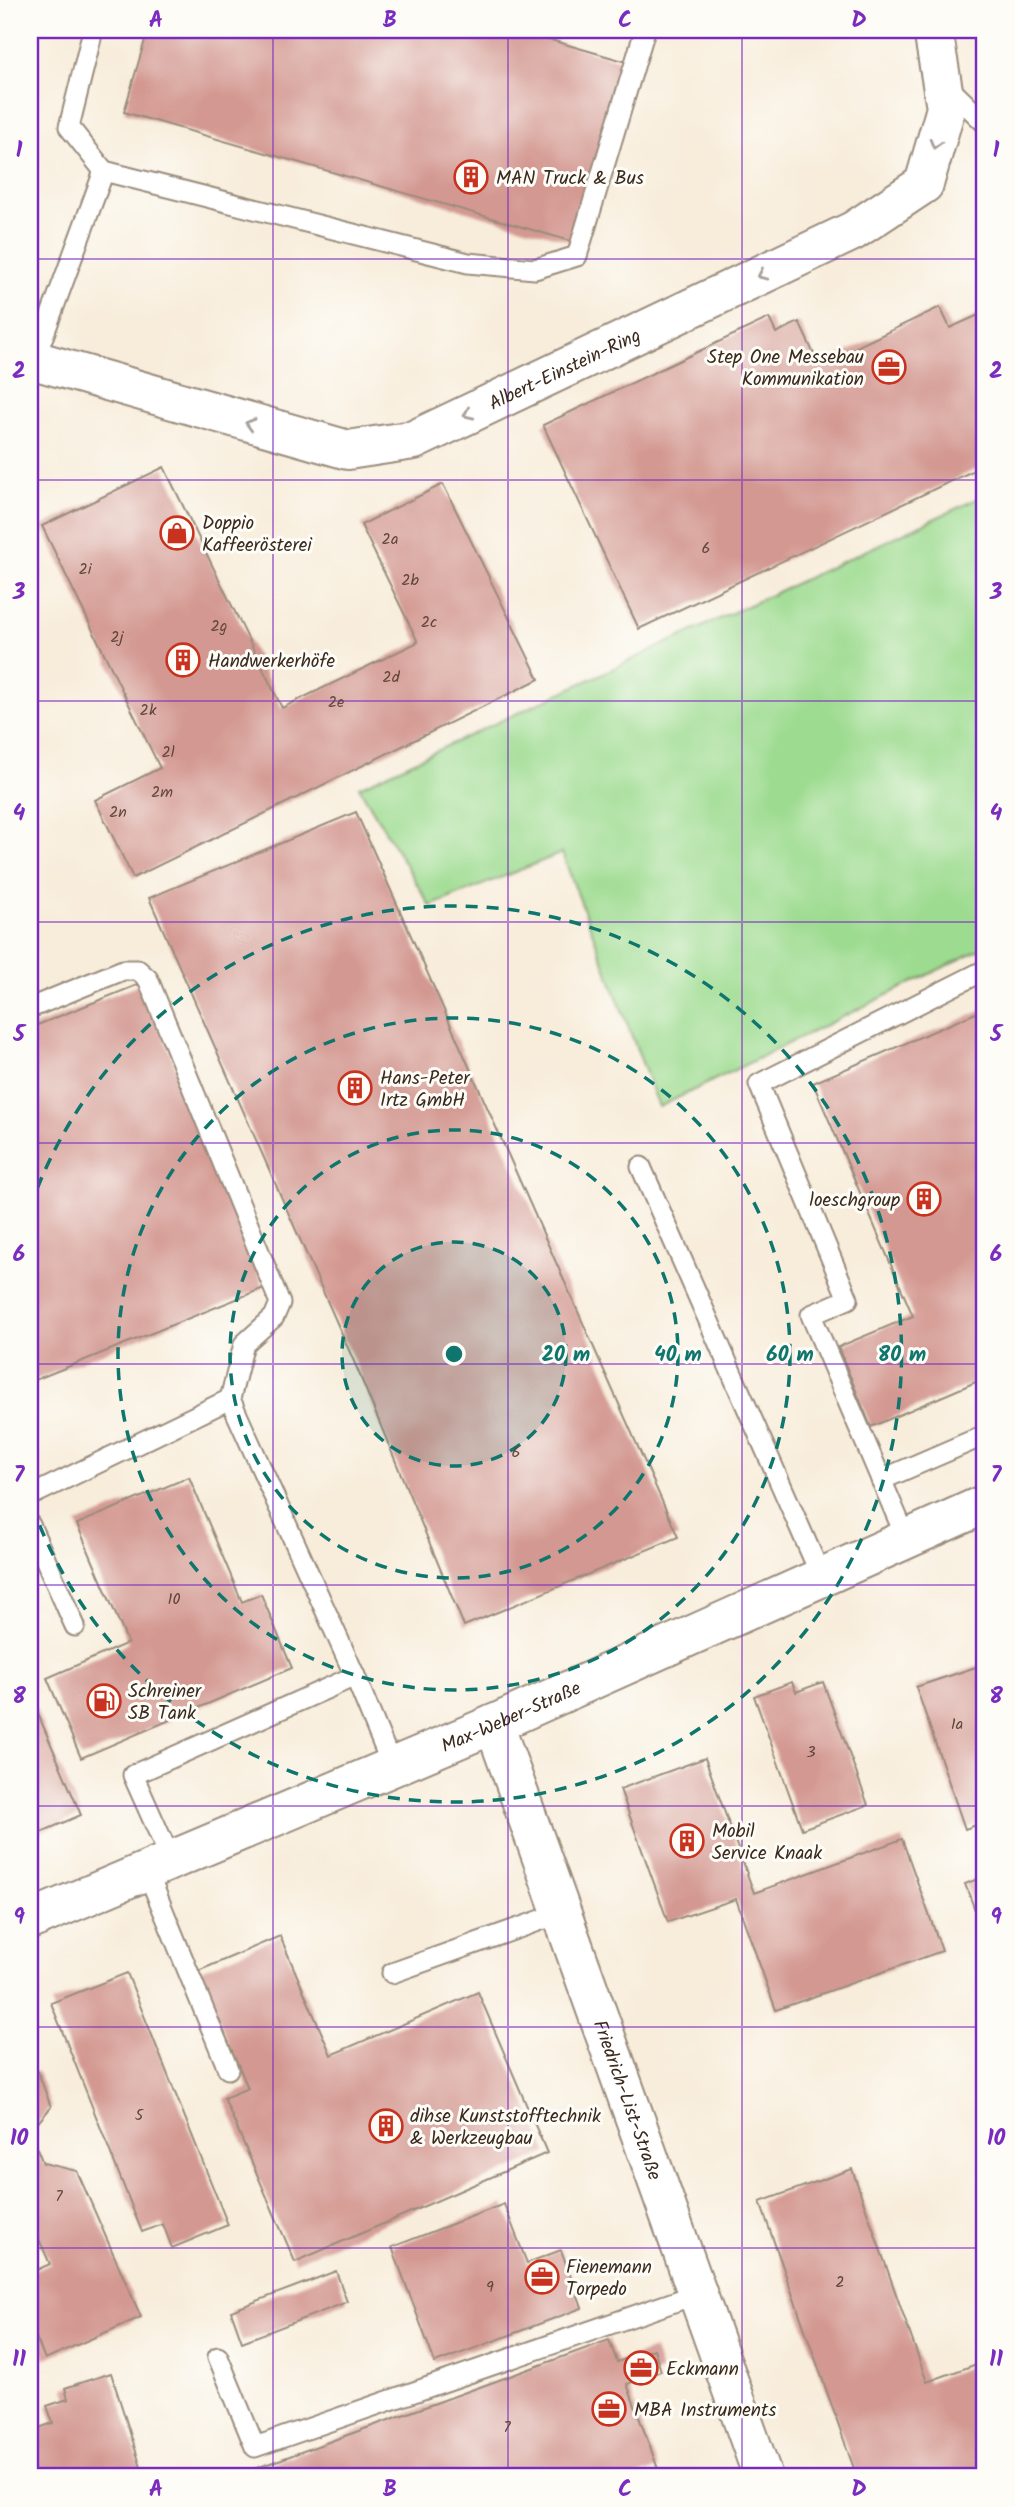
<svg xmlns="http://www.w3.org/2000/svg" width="1015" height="2507" font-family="Kalam,sans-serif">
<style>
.green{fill:#9ddb90;stroke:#6c8257;stroke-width:2}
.building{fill:#d39891}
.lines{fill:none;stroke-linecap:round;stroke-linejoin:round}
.lane-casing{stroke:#9a8c7c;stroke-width:23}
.street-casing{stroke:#9a8c7c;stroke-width:42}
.lane{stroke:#fff;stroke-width:19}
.street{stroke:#fff;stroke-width:38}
.oneway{stroke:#a79f9a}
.grid{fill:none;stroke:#7b2cbf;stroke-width:2;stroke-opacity:0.55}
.ring{fill:none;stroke:#0f766e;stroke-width:3.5;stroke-dasharray:12 9}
.labels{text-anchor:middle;stroke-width:6;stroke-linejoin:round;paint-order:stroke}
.number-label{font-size:16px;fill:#61463b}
.poi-label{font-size:19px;fill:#3b2a1e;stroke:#fdfcf7;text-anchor:start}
.street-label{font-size:19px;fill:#3b2a1e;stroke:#fdfcf7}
.centre{fill:#0f766e;stroke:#fdfcf7;stroke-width:3.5}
.ring-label{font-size:21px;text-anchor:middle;font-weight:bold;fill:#0f766e;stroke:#fdfcf7;stroke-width:6;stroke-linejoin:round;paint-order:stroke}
.neatline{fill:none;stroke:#7b2cbf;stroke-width:2.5}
.grid-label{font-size:23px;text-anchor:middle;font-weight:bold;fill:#7b2cbf}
</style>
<rect width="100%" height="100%" fill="#fdfcf7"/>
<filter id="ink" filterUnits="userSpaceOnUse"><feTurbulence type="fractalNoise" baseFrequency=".0143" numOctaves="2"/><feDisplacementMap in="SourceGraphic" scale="14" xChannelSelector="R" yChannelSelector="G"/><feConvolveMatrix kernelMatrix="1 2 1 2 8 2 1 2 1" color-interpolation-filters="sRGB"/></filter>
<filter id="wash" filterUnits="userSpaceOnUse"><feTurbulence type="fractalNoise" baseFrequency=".00686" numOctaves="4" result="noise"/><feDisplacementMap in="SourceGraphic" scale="28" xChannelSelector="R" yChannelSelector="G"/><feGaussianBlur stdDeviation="1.57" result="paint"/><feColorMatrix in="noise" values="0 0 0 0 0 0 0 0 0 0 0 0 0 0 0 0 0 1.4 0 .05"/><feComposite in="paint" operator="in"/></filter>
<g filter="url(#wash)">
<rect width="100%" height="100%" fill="#f8eddb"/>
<!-- green -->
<polygon class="green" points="985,495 985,947 659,1107 562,853 430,906 359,787"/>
<g id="blocks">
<!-- building -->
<g class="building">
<polygon points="148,30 516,30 627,62 574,242 124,112"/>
<polygon points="940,307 950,328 985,312 985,465 639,629 543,425 769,318 776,333 799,322 819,365"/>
<polygon points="164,467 282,708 418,642 361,525 443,484 539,679 133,878 95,800 160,768 42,526"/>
<polygon points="356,812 678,1537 464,1626 356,1366 149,898"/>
<polygon points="142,983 264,1288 30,1382 30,1028"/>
<polygon points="985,1009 985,1378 871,1427 838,1347 913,1316 813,1083"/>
<polygon points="189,1477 242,1602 261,1594 292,1668 81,1758 47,1678 128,1643 77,1524"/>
<polygon points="985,1664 985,1822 965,1829 916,1687"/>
<polygon points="792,1682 796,1692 823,1682 868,1805 802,1829 754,1696"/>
<polygon points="30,1695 81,1815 30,1837"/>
<polygon points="705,1758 754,1893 902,1839 942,1951 776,2010 736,1899 668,1922 620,1789"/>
<polygon points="985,1876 985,1936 965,1884"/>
<polygon points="280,1936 331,2055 478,1992 547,2153 295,2262 224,2098 248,2088 198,1971"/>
<polygon points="127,1973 228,2225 172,2248 163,2224 142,2232 51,2003"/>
<polygon points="30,2071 38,2072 51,2107 30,2132 43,2163 77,2171 141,2317 45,2359 30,2323 30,2273 50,2264 30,2219"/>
<polygon points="852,2169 927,2382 985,2361 985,2477 857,2477 760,2202"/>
<polygon points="504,2204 527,2263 561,2250 582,2308 435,2363 392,2247"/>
<polygon points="336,2271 347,2302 242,2342 231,2311"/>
<polygon points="609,2340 617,2362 654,2349 661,2371 627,2384 658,2469 634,2477 586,2477 584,2469 561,2477 232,2477"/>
<polygon points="111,2373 144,2477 30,2477 30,2431 53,2423 47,2406 68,2399 65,2388"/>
</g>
</g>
</g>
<g filter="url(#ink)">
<use href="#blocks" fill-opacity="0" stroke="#9a8c7c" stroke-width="2"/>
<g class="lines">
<defs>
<g id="lane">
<polyline points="93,30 69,127 104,171"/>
<polyline points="946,85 985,123"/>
<polyline points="34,361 104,171 468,263 535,269 577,256 645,30"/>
<polyline points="30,1008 123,970 138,970 148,979 280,1303 274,1317 244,1344 230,1399"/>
<polyline points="641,1167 822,1578"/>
<polyline points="881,1480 985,1435"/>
<polyline points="30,1496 230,1399 355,1676"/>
<polyline points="30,1525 75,1626"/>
<polyline points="907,1540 811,1315 848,1299 759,1084 985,970"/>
<polyline points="171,1860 133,1775 355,1676 392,1766"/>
<polyline points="147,1871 228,2069"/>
<polyline points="392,1973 561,1913"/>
<polyline points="218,2357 255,2447 697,2294"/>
</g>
<g id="street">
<path id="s1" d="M30 359 348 450 414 440 853 231 924 184 946 108 933 30"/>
<path id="s2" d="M494 1724 763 2477"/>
<path id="s3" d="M30 1920 494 1724 985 1504"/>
</g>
</defs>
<!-- lane casing -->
<use href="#lane" class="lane-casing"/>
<!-- street casing -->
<use href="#street" class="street-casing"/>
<!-- lane -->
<use href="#lane" class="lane"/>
<!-- street -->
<use href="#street" class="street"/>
</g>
<!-- one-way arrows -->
<defs><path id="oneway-chevron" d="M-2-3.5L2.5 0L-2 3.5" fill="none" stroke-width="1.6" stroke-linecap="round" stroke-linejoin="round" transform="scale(1.75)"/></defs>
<g class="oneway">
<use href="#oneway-chevron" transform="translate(935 144) rotate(106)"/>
<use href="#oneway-chevron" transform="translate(762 275) rotate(155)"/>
<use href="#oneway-chevron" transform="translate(468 414) rotate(155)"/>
<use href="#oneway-chevron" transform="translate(250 424) rotate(-164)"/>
</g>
</g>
<!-- grid -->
<path class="grid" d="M273 30V2477M508 30V2477M742 30V2477M30 259H985M30 480H985M30 701H985M30 922H985M30 1143H985M30 1364H985M30 1585H985M30 1806H985M30 2027H985M30 2248H985"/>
<!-- distance rings -->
<circle cx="454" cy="1354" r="112" fill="#0f766e" fill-opacity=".12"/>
<g class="ring">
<circle cx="454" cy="1354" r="112"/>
<circle cx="454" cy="1354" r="224"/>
<circle cx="454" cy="1354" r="336"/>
<path d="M30 1208A448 448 0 1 1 30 1500"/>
</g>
<!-- icons -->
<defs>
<symbol id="building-ring" viewBox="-11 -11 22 22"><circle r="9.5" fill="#fdfcf7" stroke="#c8321e" stroke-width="1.5"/><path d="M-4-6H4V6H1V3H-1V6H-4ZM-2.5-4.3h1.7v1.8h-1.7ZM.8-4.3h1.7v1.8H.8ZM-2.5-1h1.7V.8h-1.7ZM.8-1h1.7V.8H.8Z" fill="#c8321e"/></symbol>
<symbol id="office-ring" viewBox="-11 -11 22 22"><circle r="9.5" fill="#fdfcf7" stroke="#c8321e" stroke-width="1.5"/><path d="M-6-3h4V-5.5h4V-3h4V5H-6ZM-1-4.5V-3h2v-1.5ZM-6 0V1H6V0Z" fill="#c8321e"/></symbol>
<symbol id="shop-ring" viewBox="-11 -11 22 22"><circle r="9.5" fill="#fdfcf7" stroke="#c8321e" stroke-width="1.5"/><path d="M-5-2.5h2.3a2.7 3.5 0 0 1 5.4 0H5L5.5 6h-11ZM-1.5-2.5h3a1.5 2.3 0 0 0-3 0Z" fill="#c8321e"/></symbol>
<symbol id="fuel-ring" viewBox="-11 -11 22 22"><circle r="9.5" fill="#fdfcf7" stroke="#c8321e" stroke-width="1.5"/><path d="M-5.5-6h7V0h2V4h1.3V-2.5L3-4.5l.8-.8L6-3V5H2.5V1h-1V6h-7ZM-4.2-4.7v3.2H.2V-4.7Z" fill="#c8321e"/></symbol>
</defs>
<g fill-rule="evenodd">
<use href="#building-ring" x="452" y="158" width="38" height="38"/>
<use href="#office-ring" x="870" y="348" width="38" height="38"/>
<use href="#shop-ring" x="158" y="514" width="38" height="38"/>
<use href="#building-ring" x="164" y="641" width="38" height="38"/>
<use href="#building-ring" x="336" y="1069" width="38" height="38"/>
<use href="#building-ring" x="905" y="1180" width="38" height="38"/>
<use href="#fuel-ring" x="85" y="1682" width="38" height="38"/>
<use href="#building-ring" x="668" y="1822" width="38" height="38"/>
<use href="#building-ring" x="367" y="2107" width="38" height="38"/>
<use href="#office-ring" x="523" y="2258" width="38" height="38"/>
<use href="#office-ring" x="622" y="2349" width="38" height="38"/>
<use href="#office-ring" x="590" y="2390" width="38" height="38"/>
</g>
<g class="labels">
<!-- number labels -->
<g class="number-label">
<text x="390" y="544">2a</text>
<text x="706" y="553">6</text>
<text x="85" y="574">2i</text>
<text x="410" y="585">2b</text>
<text x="429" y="627">2c</text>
<text x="219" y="631">2g</text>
<text x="117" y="642">2j</text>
<text x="391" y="682">2d</text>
<text x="336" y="707">2e</text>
<text x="148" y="715">2k</text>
<text x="168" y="757">2l</text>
<text x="162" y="797">2m</text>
<text x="118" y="817">2n</text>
<text x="516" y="1457">6</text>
<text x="174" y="1604">10</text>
<text x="957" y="1729">1a</text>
<text x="811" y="1757">3</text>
<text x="139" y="2120">5</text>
<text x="59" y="2201">7</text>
<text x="840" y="2287">2</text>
<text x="490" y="2292">9</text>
<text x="507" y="2432">7</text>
</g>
<!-- poi labels -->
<g class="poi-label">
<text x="496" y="184">MAN Truck &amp; Bus</text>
<text x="864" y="363" text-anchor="end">Step One Messebau<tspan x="864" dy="22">Kommunikation</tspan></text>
<text x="202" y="529">Doppio<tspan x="202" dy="22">Kaffeerösterei</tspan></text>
<text x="208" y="667">Handwerkerhöfe</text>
<text x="380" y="1084">Hans-Peter<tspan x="380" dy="22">Irtz GmbH</tspan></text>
<text x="900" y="1206" text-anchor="end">loeschgroup</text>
<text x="128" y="1697">Schreiner<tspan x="128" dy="22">SB Tank</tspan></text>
<text x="712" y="1837">Mobil<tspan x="712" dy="22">Service Knaak</tspan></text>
<text x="410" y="2122">dihse Kunststofftechnik<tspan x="410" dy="22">&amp; Werkzeugbau</tspan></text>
<text x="566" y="2273">Fienemann<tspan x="566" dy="22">Torpedo</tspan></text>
<text x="666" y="2375">Eckmann</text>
<text x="634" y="2416">MBA Instruments</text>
</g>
<!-- street labels -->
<g class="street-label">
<text dy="7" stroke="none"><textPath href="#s1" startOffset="564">Albert-Einstein-Ring</textPath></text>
<text dy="7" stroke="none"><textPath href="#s3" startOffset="522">Max-Weber-Straße</textPath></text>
<text dy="7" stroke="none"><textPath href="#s2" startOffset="399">Friedrich-List-Straße</textPath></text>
</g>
</g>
<circle cx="454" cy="1354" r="10" class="centre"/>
<g class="ring-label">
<text x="566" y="1361">20 m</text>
<text x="678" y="1361">40 m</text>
<text x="790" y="1361">60 m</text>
<text x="902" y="1361">80 m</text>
</g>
<!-- margin -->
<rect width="1015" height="2507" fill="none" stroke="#fdfcf7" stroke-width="77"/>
<rect x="38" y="38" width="938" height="2430" class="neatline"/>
<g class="grid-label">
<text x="156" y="27">A</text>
<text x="390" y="27">B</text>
<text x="625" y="27">C</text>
<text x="859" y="27">D</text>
<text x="19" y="157">1</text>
<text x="996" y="157">1</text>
<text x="19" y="378">2</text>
<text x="996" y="378">2</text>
<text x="19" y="599">3</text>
<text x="996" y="599">3</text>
<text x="19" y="820">4</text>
<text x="996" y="820">4</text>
<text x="19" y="1041">5</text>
<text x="996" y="1041">5</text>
<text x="19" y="1261">6</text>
<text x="996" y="1261">6</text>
<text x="19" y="1482">7</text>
<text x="996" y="1482">7</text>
<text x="19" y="1703">8</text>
<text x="996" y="1703">8</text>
<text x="19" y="1924">9</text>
<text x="996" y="1924">9</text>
<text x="19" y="2145">10</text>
<text x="996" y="2145">10</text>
<text x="19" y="2366">11</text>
<text x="996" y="2366">11</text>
<text x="156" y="2496">A</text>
<text x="390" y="2496">B</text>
<text x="625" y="2496">C</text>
<text x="859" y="2496">D</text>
</g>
</svg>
